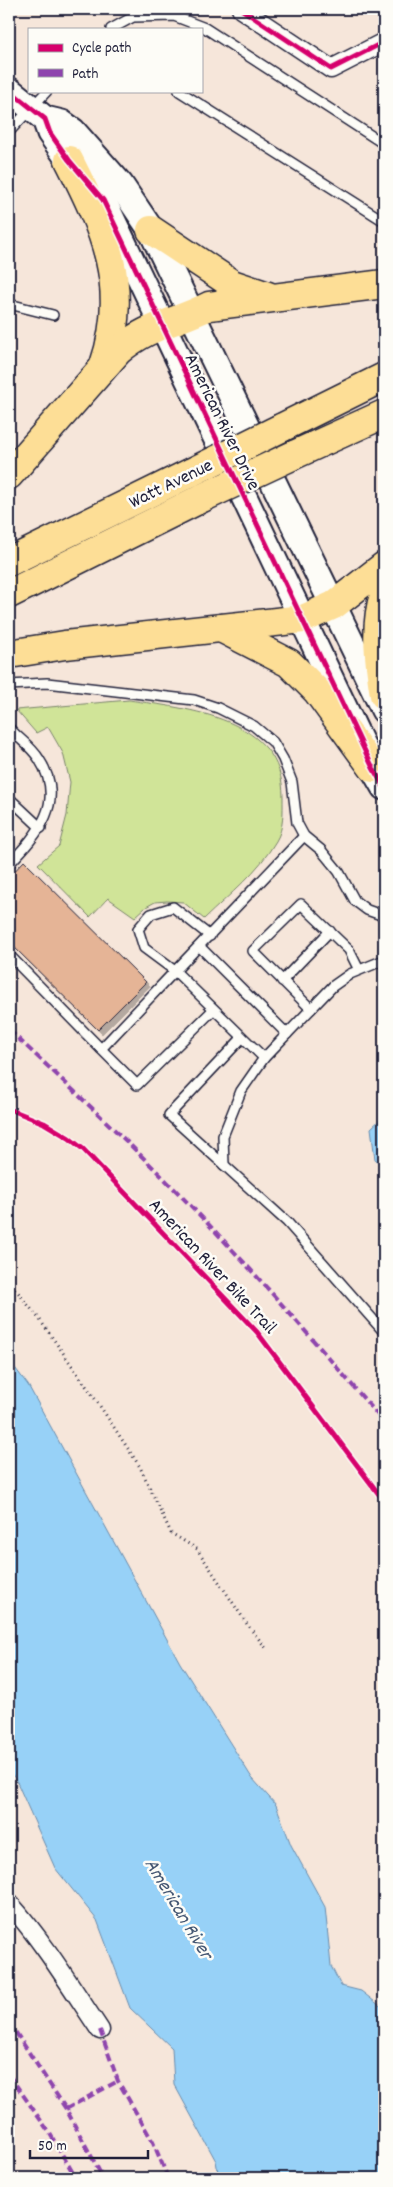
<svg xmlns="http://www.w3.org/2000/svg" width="393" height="2187" font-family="Dekko,sans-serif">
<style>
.green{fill:#d0e498;stroke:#79836a}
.water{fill:#97d1f7;stroke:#688bac}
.building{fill:#e5b496;stroke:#22223b;filter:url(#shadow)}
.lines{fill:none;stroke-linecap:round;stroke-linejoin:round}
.lane-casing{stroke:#22223b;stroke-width:12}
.street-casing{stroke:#22223b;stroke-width:21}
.secondary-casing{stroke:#22223b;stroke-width:29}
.primary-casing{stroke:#22223b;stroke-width:31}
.path{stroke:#22223b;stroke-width:3;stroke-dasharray:1 4;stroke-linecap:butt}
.lane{stroke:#fdfcf7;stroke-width:9}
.street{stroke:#fdfcf7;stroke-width:18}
.secondary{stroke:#fdfcf7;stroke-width:25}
.primary{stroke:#fdde96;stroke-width:28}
.primary-bridge-casing{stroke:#22223b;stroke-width:31;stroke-linecap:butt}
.primary-bridge{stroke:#fdde96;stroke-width:28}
.quiet{stroke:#8e44ad;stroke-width:4;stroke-dasharray:8 4;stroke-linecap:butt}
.cycleway-casing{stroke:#fdfcf7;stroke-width:8}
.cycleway{stroke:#d6006c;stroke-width:5}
.labels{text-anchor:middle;stroke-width:5;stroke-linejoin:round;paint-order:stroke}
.street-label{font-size:19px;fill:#22223b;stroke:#fdfcf7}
.water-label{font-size:20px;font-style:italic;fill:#455773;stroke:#fdfcf7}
</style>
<defs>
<filter id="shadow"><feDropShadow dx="4" dy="4" stdDeviation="0" flood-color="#0004"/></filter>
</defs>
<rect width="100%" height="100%" fill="#f6e6da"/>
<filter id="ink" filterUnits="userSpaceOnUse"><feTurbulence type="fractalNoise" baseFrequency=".02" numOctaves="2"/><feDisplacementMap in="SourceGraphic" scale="10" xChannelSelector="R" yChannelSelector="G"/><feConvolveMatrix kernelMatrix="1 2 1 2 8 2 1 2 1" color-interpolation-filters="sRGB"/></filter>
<g filter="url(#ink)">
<!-- green -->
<path class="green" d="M129 700C188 709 283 717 283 797 283 812 284 828 276 841 258 872 230 894 204 919L183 902 167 901 155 902 146 907 135 917 108 898 90 917 38 864 59 846 67 815 70 782 63 753 48 727 36 733 16 710Z"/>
<!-- water -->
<g class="water">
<polygon points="383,1117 384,1118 384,1166 375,1159 371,1128"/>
<polygon points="9,1360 28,1385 180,1663 252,1778 276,1805 291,1845 325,1907 331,1966 341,1986 361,1991 384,2009 384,2178 219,2178 216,2161 174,2084 172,2048 130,2008 97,1920 55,1868 16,1780 9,1770"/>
</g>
<!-- building -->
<polygon class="building" points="24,861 146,982 98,1030 9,942 9,877"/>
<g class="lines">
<defs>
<g id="lane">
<polyline points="111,29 133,17 174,16 205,28 384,144"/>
<polyline points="179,91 384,221"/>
<polyline points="9,132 47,91"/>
<polyline points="9,304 53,315"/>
<polyline points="9,685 47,683 194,700 218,708 254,726 273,742 283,759 292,782 297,823 304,836 321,850 339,872 355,901 367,910 384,916"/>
<path d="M9 728C18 738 32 747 39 759 67 802 38 834 9 864"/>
<polyline points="9,798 41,828"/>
<polyline points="200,947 287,1034"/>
<polyline points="9,955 101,1049 175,971 144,948 138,929 151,914 173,907 210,936"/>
<polyline points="282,981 330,931"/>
<polyline points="311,1009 253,951 301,904 349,950 359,970"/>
<polyline points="242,1038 169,1115 287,1222 384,1332"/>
<polyline points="101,1049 137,1085 213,1010"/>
<polyline points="264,1058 175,971 304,836"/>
<polyline points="224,1165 223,1136 241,1091 264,1058 333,986 350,974 384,960"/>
</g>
<g id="street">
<polyline points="241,9 331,69 384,42"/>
<path d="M9 1903C44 1942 71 1987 100 2030"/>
</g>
<g id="secondary">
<polyline points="9,90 45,119 50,133 69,160 103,200 373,768 384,787"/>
<polyline points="45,119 62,123 73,131 120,184 151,230 384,710"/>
</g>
<g id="primary">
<path d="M69 160C104 229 131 287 104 365"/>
<polyline points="151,230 232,284 268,296"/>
<polyline points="281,428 384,377"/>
<polyline points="294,455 384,414"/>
<path d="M9 475 118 351C148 325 175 323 209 306L384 284"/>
<polyline points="9,562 192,472"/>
<polyline points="9,594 204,497"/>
<path d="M384 595C374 626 379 663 384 695"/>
<polyline points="221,628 289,663 317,691 373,768"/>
<polyline points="9,654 65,645 303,619 334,605 384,566"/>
</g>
</defs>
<!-- lane casing -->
<use href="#lane" class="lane-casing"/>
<!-- street casing -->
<use href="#street" class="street-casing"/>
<!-- secondary casing -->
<use href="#secondary" class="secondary-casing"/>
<!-- primary casing -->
<use href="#primary" class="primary-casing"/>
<!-- path -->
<polyline class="path" points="9,1281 40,1320 98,1403 140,1467 171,1533 197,1549 249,1627 266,1648"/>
<!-- lane -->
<use href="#lane" class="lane"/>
<!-- street -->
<use href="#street" class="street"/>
<!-- secondary -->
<use href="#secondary" class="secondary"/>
<!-- primary -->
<use href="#primary" class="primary"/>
<defs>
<g id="primary-bridge">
<polyline points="192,472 281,428"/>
<polyline points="204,497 294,455"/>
</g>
</defs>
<!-- primary-bridge casing -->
<use href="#primary-bridge" class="primary-bridge-casing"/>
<!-- primary-bridge -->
<use href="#primary-bridge" class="primary-bridge"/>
<!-- quiet -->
<g class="quiet">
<path d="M9 1030C70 1087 131 1144 189 1204 257 1274 320 1348 384 1422"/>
<polyline points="9,2022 66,2109 103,2178"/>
<polyline points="100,2030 118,2081 153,2142 168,2178"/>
<polyline points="9,2075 49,2132 76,2178"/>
<polyline points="66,2109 118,2081"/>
</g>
<defs>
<g id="cycleway">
<polyline points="241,9 331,69 384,42"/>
<polyline points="9,90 45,119 50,133 69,160 103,200 373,768 384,787"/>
<polyline points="9,1109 44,1123 69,1138 83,1149 128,1196 257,1332 384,1501"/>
</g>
</defs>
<!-- cycleway casing -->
<use href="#cycleway" class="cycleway-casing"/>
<!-- cycleway -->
<use href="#cycleway" class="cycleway"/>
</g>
</g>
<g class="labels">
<!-- street labels -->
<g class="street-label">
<text transform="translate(224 421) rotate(64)" y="7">American River Drive</text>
<text transform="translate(170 482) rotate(-26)" y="7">Watt Avenue</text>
<text transform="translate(214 1265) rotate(47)" y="7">American River Bike Trail</text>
</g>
<!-- water labels -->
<g class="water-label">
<text transform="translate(180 1908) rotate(59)" y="7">American River</text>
</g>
</g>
<!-- margin -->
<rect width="393" height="2187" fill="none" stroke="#fdfcf7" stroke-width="30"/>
<rect x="15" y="15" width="363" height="2157" fill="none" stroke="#22223b" stroke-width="2" filter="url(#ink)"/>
<!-- legend -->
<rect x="28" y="28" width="175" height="65" fill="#fdfcf7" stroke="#a5a5ac"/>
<rect x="38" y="44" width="25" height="8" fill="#d6006c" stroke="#a5a5ac"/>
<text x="72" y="52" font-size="15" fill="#22223b">Cycle path</text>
<rect x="38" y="69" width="25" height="8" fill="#8e44ad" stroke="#a5a5ac"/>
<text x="72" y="78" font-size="15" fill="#22223b">Path</text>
<!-- scale -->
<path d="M30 2150v8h118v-8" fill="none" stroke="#22223b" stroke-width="2.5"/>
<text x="38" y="2150" font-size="15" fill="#22223b" stroke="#fdfcf7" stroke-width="4" paint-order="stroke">50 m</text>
</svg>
